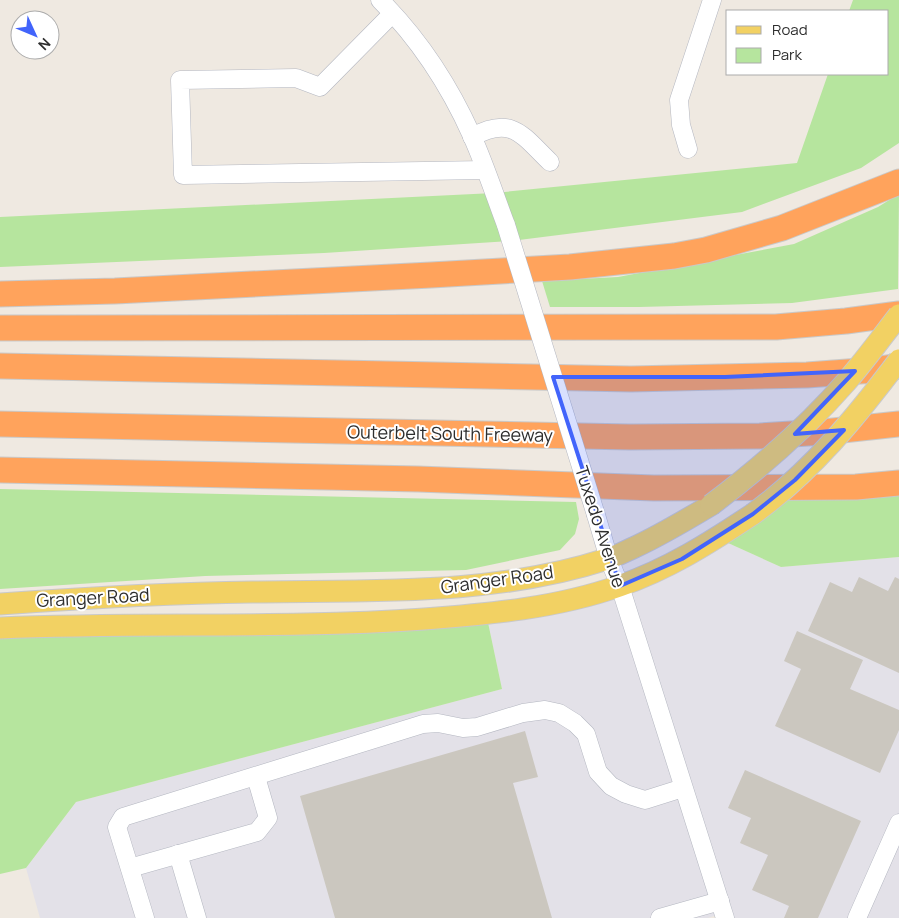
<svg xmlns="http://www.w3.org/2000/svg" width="899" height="918" font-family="Manrope,sans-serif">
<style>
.industrial{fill:#e3e1e8}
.green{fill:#b6e59e}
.building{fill:#cbc7bf}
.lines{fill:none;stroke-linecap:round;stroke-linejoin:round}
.minor-casing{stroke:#b4b7c1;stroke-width:19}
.major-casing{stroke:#c9c9c9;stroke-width:23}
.highway-casing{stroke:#c9c9c9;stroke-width:27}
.minor{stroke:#fff;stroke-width:18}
.major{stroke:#f2d163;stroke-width:21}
.highway{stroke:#ffa35c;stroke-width:25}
.minor-bridge-casing{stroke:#b4b7c1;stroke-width:19;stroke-linecap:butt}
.major-bridge-casing{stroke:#c9c9c9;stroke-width:23;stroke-linecap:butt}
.minor-bridge{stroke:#fff;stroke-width:18}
.major-bridge{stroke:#f2d163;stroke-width:21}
.marked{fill:#4264fb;fill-opacity:0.2;stroke:#4264fb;stroke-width:4;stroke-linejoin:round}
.labels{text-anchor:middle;stroke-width:4;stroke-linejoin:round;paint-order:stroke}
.street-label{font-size:18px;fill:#2e2e2e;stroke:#fff}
</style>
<rect width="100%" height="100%" fill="#efe9e1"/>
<!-- industrial -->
<polygon class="industrial" points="717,538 781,567 899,557 899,918 725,918 723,913 708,918 40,918 26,868 76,802 502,689 486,613 550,604"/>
<!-- green -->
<g class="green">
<polygon points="853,0 899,0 899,143 861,168 742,212 511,241 324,253 0,267 0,217 494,193 797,163 828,74 888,74 888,11 849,11"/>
<polygon points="899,194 898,289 792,303 639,307 550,307 542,281 618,277 794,244 878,207"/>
<polygon points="899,483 899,557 781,567 717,538 773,500"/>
<polygon points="0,489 576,502 579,519 575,534 560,550 466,570 205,576 0,589"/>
<polygon points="486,613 502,689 76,802 26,868 0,874 0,628"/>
</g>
<!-- building -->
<g class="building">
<polygon points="859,577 888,591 895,577 899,579 899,673 808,631 830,582 852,592"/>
<polygon points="797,631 863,660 850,689 899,710 899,730 880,773 775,726 801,669 784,661"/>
<polygon points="525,731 538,777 513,783 552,918 335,918 300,796"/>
<polygon points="745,770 861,821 818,918 784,918 789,906 752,890 768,855 740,843 751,818 728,808"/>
</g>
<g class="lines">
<defs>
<g id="minor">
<path d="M380 0C418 38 450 87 472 136 485 165 495 196 506 225"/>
<polyline points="392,14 320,87 296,78 180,80 183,175 485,170"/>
<path d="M472 137C512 115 522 135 550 162"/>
<polyline points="688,149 681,125 679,100 712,0"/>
<polyline points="596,515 609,559 620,586 725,918"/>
<polyline points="178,854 197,918"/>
<polyline points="130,868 257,832 268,818 256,777"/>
<polyline points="145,918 117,827 123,817 423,724 438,723 463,728 477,727 523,713 545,710 559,713 575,723 586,734 598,772 611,786 626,794 645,800 683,788"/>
<polyline points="660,918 720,901"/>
<polyline points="857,918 899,823"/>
</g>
<g id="major">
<path d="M0 604C84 598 168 593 252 592 371 590 493 596 607 559 617 556 626 551 635 547 661 535 686 520 711 505"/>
<path d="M0 628C141 622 283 629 424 619 489 614 557 608 619 586 667 570 711 542 753 514"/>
</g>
<g id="highway">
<polyline points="0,294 115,291 431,275 570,267 674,256 706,250 782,228 899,182"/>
<polyline points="0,328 776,327 846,321 899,314"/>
<polyline points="0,366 631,379 807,375 874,370 899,366"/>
<polyline points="0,424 630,437 760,436 824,432 899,424"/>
<polyline points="0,470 418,479 654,488 856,487 899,483"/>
</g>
</defs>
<!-- minor casing -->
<use href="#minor" class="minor-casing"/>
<!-- major casing -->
<use href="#major" class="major-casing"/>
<!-- highway casing -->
<use href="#highway" class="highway-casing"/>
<!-- minor -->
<use href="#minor" class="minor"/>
<!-- major -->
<use href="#major" class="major"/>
<!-- highway -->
<use href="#highway" class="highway"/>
<defs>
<polyline id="minor-bridge" points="506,225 596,515"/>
<g id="major-bridge">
<path d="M711 505C760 468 806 428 847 381 865 360 882 337 899 315"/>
<path d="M753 514C811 472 856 417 899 360"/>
</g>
</defs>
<!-- minor-bridge casing -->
<use href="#minor-bridge" class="minor-bridge-casing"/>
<!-- major-bridge casing -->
<use href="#major-bridge" class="major-bridge-casing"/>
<!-- minor-bridge -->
<use href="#minor-bridge" class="minor-bridge"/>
<!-- major-bridge -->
<use href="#major-bridge" class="major-bridge"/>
</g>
<!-- marked area -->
<path class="marked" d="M855 371 795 434 844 430 795 480 753 514 682 559 620 586 553 377H725Z"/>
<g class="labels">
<!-- street labels -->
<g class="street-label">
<text transform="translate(450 434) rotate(1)" y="6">Outerbelt South Freeway</text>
<text transform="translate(600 527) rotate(72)" y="6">Tuxedo Avenue</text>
<text transform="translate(497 580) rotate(-8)" y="6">Granger Road</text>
<text transform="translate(93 598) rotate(-3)" y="6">Granger Road</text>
</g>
</g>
<!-- legend -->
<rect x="726" y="10" width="162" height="65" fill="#ffffff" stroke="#ababab"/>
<rect x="736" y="26" width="25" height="8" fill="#f2d163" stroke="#ababab"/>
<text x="772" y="35" font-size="15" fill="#2e2e2e">Road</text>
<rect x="736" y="48" width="25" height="15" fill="#b6e59e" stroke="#ababab"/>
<text x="772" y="60" font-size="15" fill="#2e2e2e">Park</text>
<!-- north arrow -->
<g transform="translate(35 35) rotate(134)"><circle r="24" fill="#ffffff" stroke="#ababab"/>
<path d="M0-4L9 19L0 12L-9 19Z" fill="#4264fb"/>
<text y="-8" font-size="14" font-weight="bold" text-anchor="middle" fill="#2e2e2e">N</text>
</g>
</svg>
